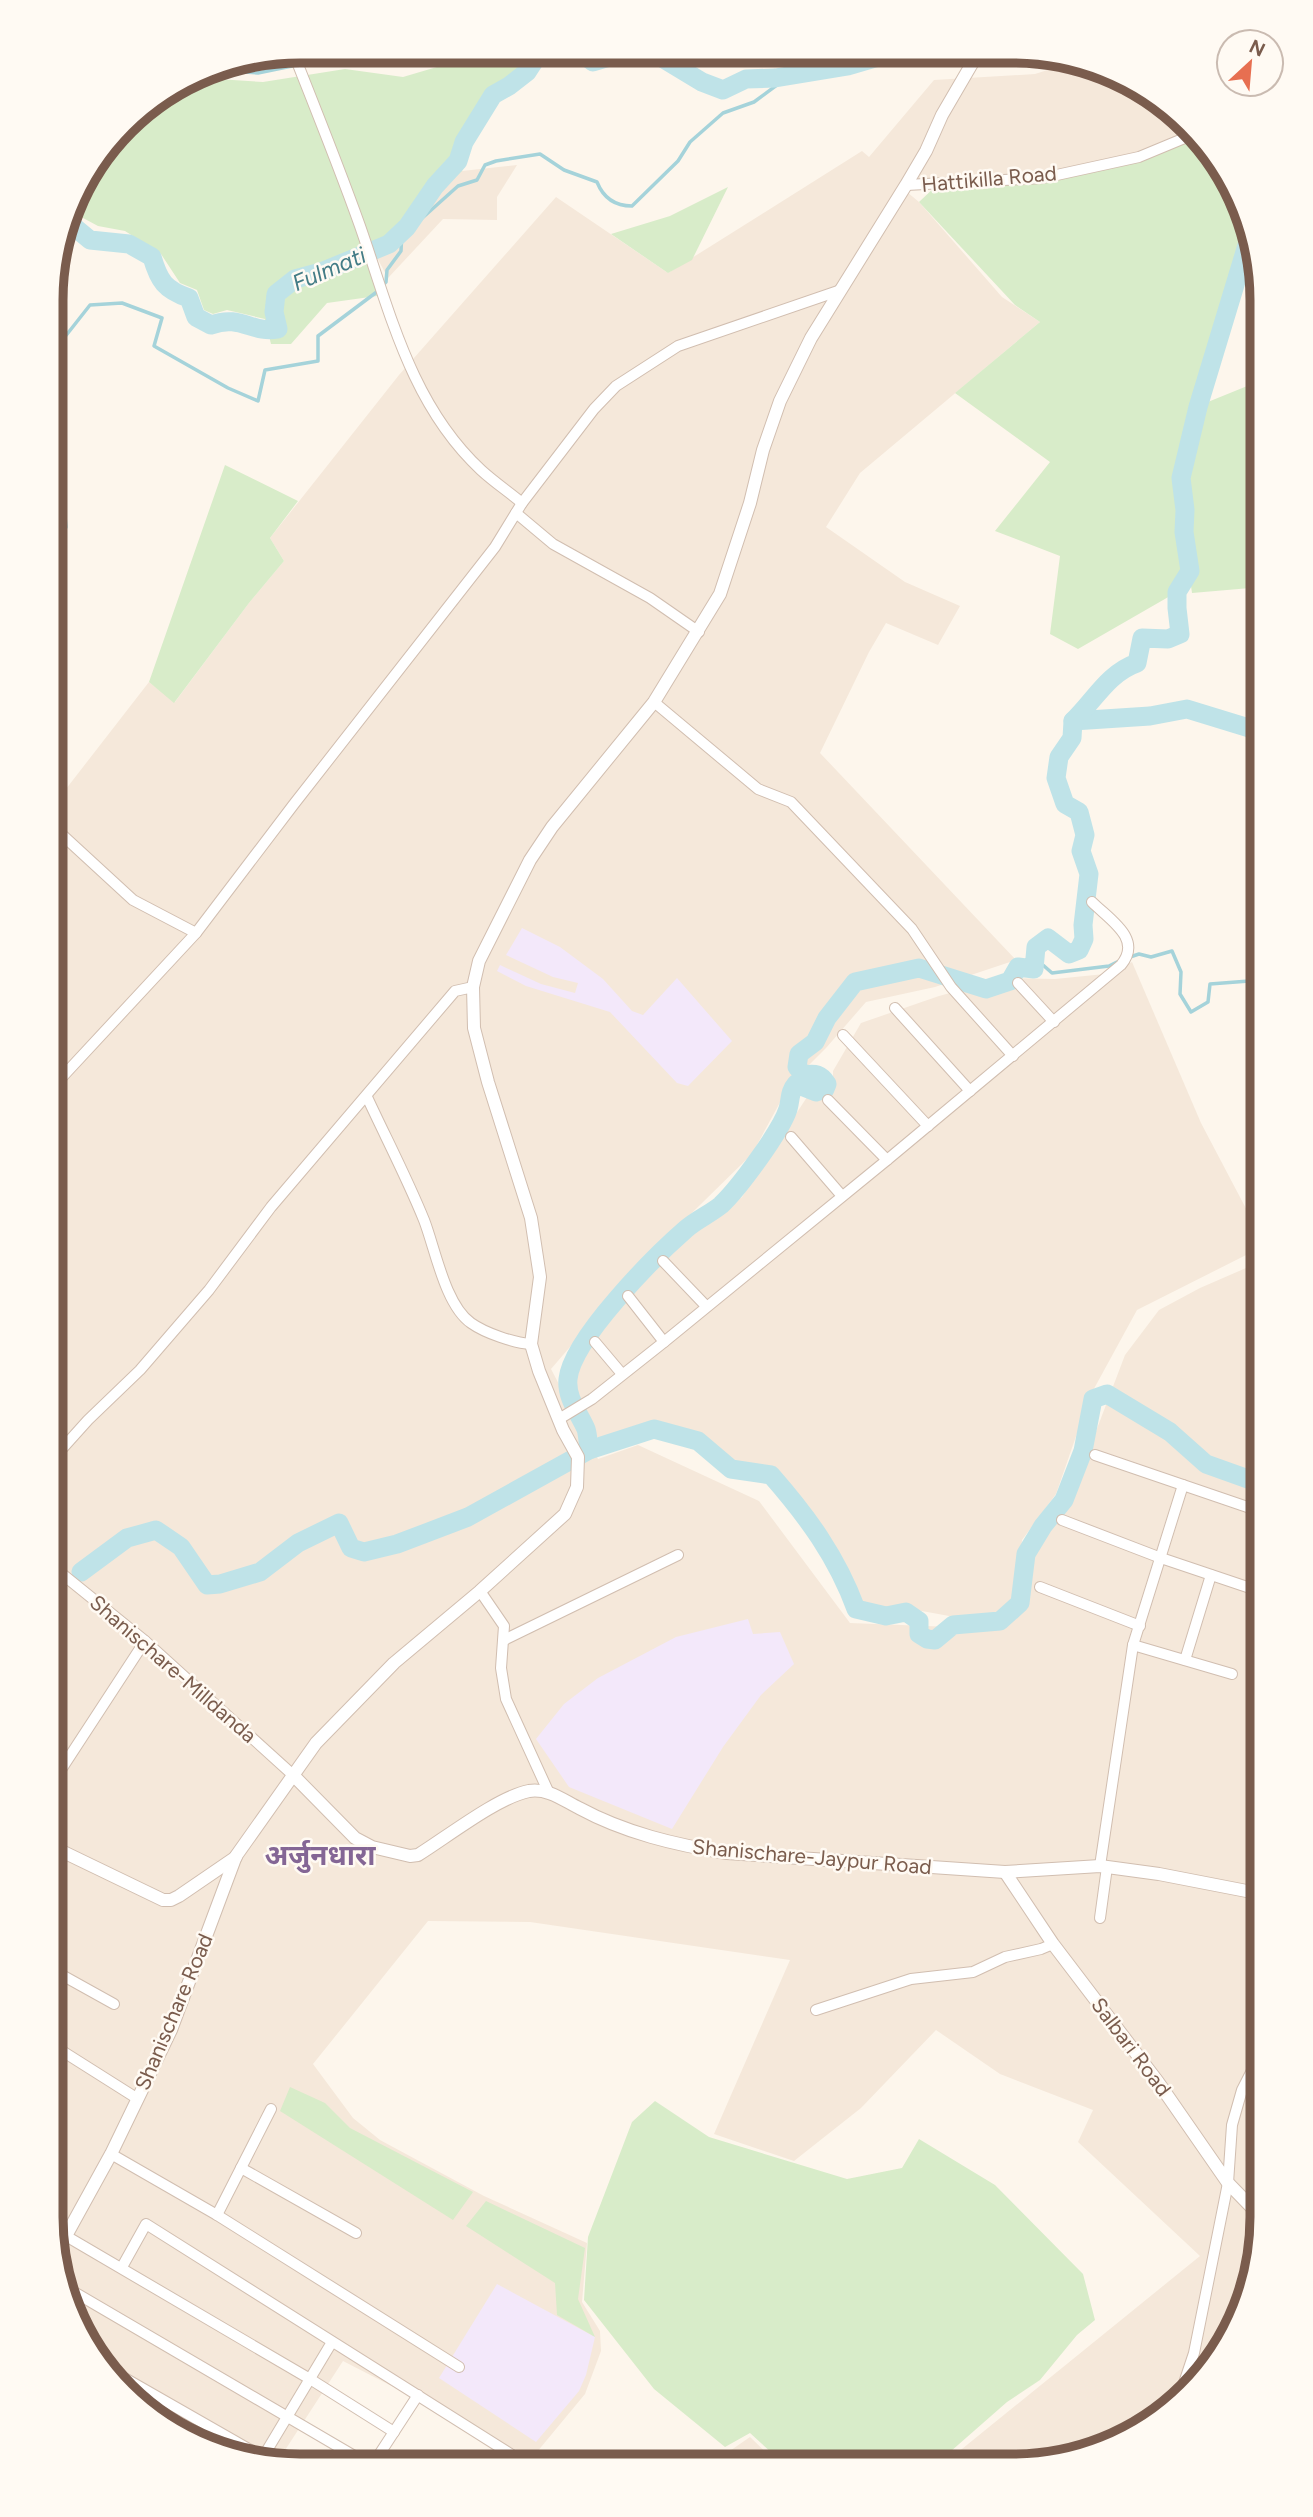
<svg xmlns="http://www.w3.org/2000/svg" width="1313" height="2517" font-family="Figtree,'Noto Sans Devanagari',sans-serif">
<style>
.residential{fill:#f5e8da}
.education{fill:#f3e8fa}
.green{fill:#d8ecc9}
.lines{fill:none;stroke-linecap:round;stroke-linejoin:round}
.stream{stroke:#a5d3da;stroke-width:3.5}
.river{stroke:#bfe3e8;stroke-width:19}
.minor-casing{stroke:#d1beb0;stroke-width:12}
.tertiary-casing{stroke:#d1beb0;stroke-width:14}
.minor{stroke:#fff;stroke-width:10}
.tertiary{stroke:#fff;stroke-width:12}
.labels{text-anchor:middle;stroke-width:5;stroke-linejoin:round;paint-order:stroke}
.street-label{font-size:21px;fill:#7a5c4d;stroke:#fffaf3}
.water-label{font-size:23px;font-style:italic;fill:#437c86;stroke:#fffaf3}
.district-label{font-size:28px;font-weight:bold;fill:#846695;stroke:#fffaf3}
.rim{fill:none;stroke:#7a5c4d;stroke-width:9}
</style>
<rect width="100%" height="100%" fill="#fdf6ec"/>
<!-- residential -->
<g class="residential">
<polygon points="1068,59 1178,113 1192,135 1155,150 1027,179 901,187 919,202 1002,297 1040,322 860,473 826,527 905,582 960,606 938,645 886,623 869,652 820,753 1016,960 935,987 866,1002 826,1048 790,1084 752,1154 650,1254 551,1369 598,1459 638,1445 759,1501 850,1623 977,1628 1006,1623 1021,1606 1031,1542 1090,1447 1125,1355 1159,1310 1200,1288 1246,1268 1262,1283 1262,2233 1243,2312 1210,2369 1152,2424 1092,2453 1013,2466 941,2466 1200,2256 1078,2142 1093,2110 1000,2074 936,2030 861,2108 794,2161 714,2134 790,1960 530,1922 428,1921 313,2064 353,2118 380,2140 484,2196 587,2243 582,2302 600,2331 601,2351 585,2394 532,2458 343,2361 276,2464 267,2464 204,2447 136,2405 64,2296 51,2217 52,807 149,682 175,702 249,603 284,561 270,538 399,375 556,197 668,273 862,151 869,157 934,80 1035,74 1060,66"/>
<polygon points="517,165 497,197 497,220 443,219 388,278 375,254 402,231 455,170 462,171"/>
<polygon points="1132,962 1201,1123 1262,1239 1262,1247 1137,1310 1090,1396 1056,1494 1022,1540 1017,1600 1000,1615 971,1620 911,1609 854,1613 795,1508 769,1477 731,1473 693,1447 651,1437 605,1453 578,1397 575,1374 578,1358 665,1255 742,1197 809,1094 829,1095 833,1086 833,1071 861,1023 939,996 1005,978 1055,979 1105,974"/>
<polygon points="750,2437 780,2466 728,2465 724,2455"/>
</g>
<!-- education -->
<g class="education">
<polygon points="522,928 560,947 603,979 632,1011 643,1015 677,978 732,1041 688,1086 677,1083 610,1012 526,986 497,971 500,965 541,984 575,993 578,983 553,977 506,955"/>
<polygon points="748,1619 753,1634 780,1632 794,1664 761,1695 723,1747 672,1829 569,1787 536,1739 564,1704 598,1678 676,1637"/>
<polygon points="497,2284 595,2337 586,2375 579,2391 536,2442 439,2378"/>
</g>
<!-- green -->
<g class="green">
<polygon points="477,52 540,52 527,72 509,86 493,95 462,171 385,242 370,247 377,296 327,303 291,344 271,344 265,319 227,310 213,314 204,310 197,290 180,283 161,254 125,231 98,226 70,211 77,190 135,113 173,90 187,96 217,79 263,82 345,69 403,77 447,64"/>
<polygon points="1192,135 1249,221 1251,232 1198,406 1262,380 1262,587 1192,593 1189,572 1177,592 1078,649 1050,634 1060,556 995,531 1050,462 955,393 1040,322 1015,305 919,202 936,186 1103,165"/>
<polygon points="728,187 692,260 668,273 611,234 670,216"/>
<polygon points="225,465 298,501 270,538 284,561 249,603 174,703 149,682"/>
<polygon points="290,2087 325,2103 350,2128 473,2192 453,2220 280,2111"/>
<polygon points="655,2101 709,2137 847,2179 902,2168 919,2139 995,2185 1083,2274 1095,2320 1077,2335 1040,2380 1007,2402 934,2466 786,2466 750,2433 725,2447 654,2389 584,2300 588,2237 632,2122"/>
<polygon points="486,2201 585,2248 578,2299 595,2337 557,2315 555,2283 466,2226"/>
</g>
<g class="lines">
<!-- stream -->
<g class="stream">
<polyline points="183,84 190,86 213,70 258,73 292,66"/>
<path d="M383 285 386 282 387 270 401 251 402 231 420 220 458 186 477 180 485 165 496 161 540 154 564 170 597 182C603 197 615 206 632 206L678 161 690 142 723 113 754 102 789 76"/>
<polyline points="53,352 90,305 122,303 162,318 154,346 228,388 258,401 265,370 318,361 318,336 378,291"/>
<polyline points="53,555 66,527 65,517 53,507"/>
<polyline points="1130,957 1139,954 1151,957 1172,951 1181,972 1180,994 1191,1012 1208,1002 1210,984 1249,981 1262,964"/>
<polyline points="1035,958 1052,973 1109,966 1117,962"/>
</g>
<!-- river -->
<g class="river">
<polyline points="580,52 593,62 613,56 616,53"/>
<polyline points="654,53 702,82 723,90 746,79 775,78 848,66 889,54"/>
<path d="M67 221 90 240 129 244 152 257C159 281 165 290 189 298L196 317 211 325C241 314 252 334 278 329L274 312 276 294 295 279 321 272 389 244 407 227 435 186 458 161 464 142 493 95 509 86 527 72 540 52"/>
<polyline points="1073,721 1150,716 1187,709 1249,728 1262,736"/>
<path d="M589 1450C588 1443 588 1435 586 1429 579 1413 566 1398 568 1379 572 1339 655 1256 686 1229 696 1220 710 1214 721 1205 739 1188 781 1131 788 1109 791 1099 789 1092 796 1084L816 1092 825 1089 827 1084C821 1074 815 1073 804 1075L797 1067 799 1054 815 1042 827 1018 855 982 919 968 986 989 1010 981 1018 967 1034 969 1036 947 1048 938 1069 954 1079 950 1084 939 1083 925 1089 874 1081 851 1085 835 1079 812 1065 804 1056 778 1059 757 1072 738 1073 721C1094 701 1108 673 1137 663L1142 638 1168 639 1180 634 1177 608V592L1190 571 1184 532 1185 510 1181 478 1198 407 1251 232"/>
<path d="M81 1572 127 1538 156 1530 181 1547 207 1585 220 1584 260 1572 298 1543 339 1523 351 1548 364 1552 397 1544 468 1517 589 1450 654 1429 698 1441 731 1469 771 1475C807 1516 837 1557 856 1609L886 1616 906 1612 919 1621V1634L927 1639 935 1640 953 1625 1000 1621 1020 1603 1026 1554 1043 1526 1064 1500 1083 1451 1093 1399 1107 1394 1170 1432 1206 1464 1262 1484"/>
</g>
<defs>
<g id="minor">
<path d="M293 52C316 110 339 167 360 226 390 312 411 405 481 470 494 482 509 492 522 503"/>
<polyline points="906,185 1043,178 1139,157 1192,135"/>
<polyline points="516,513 553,544 650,598 699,632"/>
<polyline points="654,702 758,789 791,802 912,929 951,987 1013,1056"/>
<polyline points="52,830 58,831 133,900 196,933"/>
<polyline points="1018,983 1054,1022"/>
<polyline points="895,1008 970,1091"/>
<polyline points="843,1035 928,1126"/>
<polyline points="52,1088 196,933 294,804 495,547 522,503 594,409 616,386 678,346 841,290"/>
<path d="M367 1097C386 1138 407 1178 424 1220 435 1248 445 1305 471 1323 485 1333 514 1343 531 1344"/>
<polyline points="828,1100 887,1160"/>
<polyline points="791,1137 842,1196"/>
<polyline points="663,1261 706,1306"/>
<polyline points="628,1296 664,1342"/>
<polyline points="595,1342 622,1374"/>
<path d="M559 1419 592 1399 664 1342 887 1160 1121 965C1143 939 1110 920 1092 902"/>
<polyline points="1095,1455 1262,1512"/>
<polyline points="52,1460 88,1420 140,1370 209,1290 271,1207 455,991 473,987"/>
<polyline points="1062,1520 1161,1558 1262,1592"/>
<polyline points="51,1565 145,1641 293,1775"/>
<polyline points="1040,1587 1140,1626"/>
<polyline points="480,1591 504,1626 501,1668 506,1699 548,1791"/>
<polyline points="504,1640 678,1555"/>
<polyline points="1133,1645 1232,1674"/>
<polyline points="1185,1660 1211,1575"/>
<polyline points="51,1785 145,1641"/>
<polyline points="1100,1866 1133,1645 1183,1485"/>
<polyline points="1100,1918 1107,1867"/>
<polyline points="51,1969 114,2004"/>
<polyline points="816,2010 911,1979 973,1972 1005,1957 1041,1949 1053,1944"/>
<polyline points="51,2044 138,2099"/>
<polyline points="111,2154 217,2215 459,2367"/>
<polyline points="241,2168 356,2233"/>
<polyline points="217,2215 271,2109"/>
<polyline points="66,2236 310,2379 394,2432"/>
<polyline points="122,2267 146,2224 517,2458"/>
<polyline points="62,2285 368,2464"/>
<polyline points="114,2372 275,2464"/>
<polyline points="1179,2398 1194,2353 1228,2183 1232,2125 1242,2090 1262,2051"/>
<polyline points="263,2457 332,2342"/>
<polyline points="373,2464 418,2395"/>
</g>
<g id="tertiary">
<path d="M293 1775 355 1838 372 1847 410 1856 418 1855C447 1837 498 1797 529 1791 548 1788 563 1800 579 1808 625 1833 676 1845 727 1853L1005 1872 1100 1866 1159 1874 1262 1894"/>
<polyline points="51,1846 163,1900 171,1900 179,1896 236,1857"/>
<polyline points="1005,1872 1053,1944 1158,2082 1228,2183 1262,2218"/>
<polyline points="57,2252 111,2154 171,2030 236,1856 316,1743 394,1663 480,1591 565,1514 577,1487 578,1457 563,1430 539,1371 531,1344 540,1277 531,1218 488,1082 474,1028 473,987 479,961 530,860 552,827 654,702 720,594 750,503 763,450 780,401 811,338 906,185 926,151 942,115 977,55"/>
</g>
</defs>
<!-- minor casing -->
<use href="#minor" class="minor-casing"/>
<!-- tertiary casing -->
<use href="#tertiary" class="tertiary-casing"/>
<!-- minor -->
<use href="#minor" class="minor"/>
<!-- tertiary -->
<use href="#tertiary" class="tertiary"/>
</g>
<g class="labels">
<!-- street labels -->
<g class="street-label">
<text transform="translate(989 179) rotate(-5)" y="7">Hattikilla Road</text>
<text transform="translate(173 1669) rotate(41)" y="7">Shanischare-Milldanda</text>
<text transform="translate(812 1857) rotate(5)" y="7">Shanischare-Jaypur Road</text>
<text transform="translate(174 2012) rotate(-67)" y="7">Shanischare Road</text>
<text transform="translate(1131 2047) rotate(53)" y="7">Salbari Road</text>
</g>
<!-- water labels -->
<g class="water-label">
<text transform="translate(329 269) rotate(-23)" y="8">Fulmati</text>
</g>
<!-- district labels -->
<g class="district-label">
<text x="320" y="1865">अर्जुनधारा</text>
</g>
</g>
<!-- crop -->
<path d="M0 0H1313V2517H0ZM300 63H1013A237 237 0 0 1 1250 300V2217A237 237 0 0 1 1013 2454H300A237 237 0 0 1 63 2217V300A237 237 0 0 1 300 63Z" fill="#fffaf3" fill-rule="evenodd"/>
<path class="rim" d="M300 63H1013A237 237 0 0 1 1250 300V2217A237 237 0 0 1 1013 2454H300A237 237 0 0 1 63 2217V300A237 237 0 0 1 300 63Z"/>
<!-- north arrow -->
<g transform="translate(1250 63) rotate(26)"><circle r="33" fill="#fffaf3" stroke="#cabbb1" stroke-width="2"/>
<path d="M0-5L12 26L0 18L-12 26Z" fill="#e76f51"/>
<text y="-10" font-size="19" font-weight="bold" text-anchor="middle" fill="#7a5c4d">N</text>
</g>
</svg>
